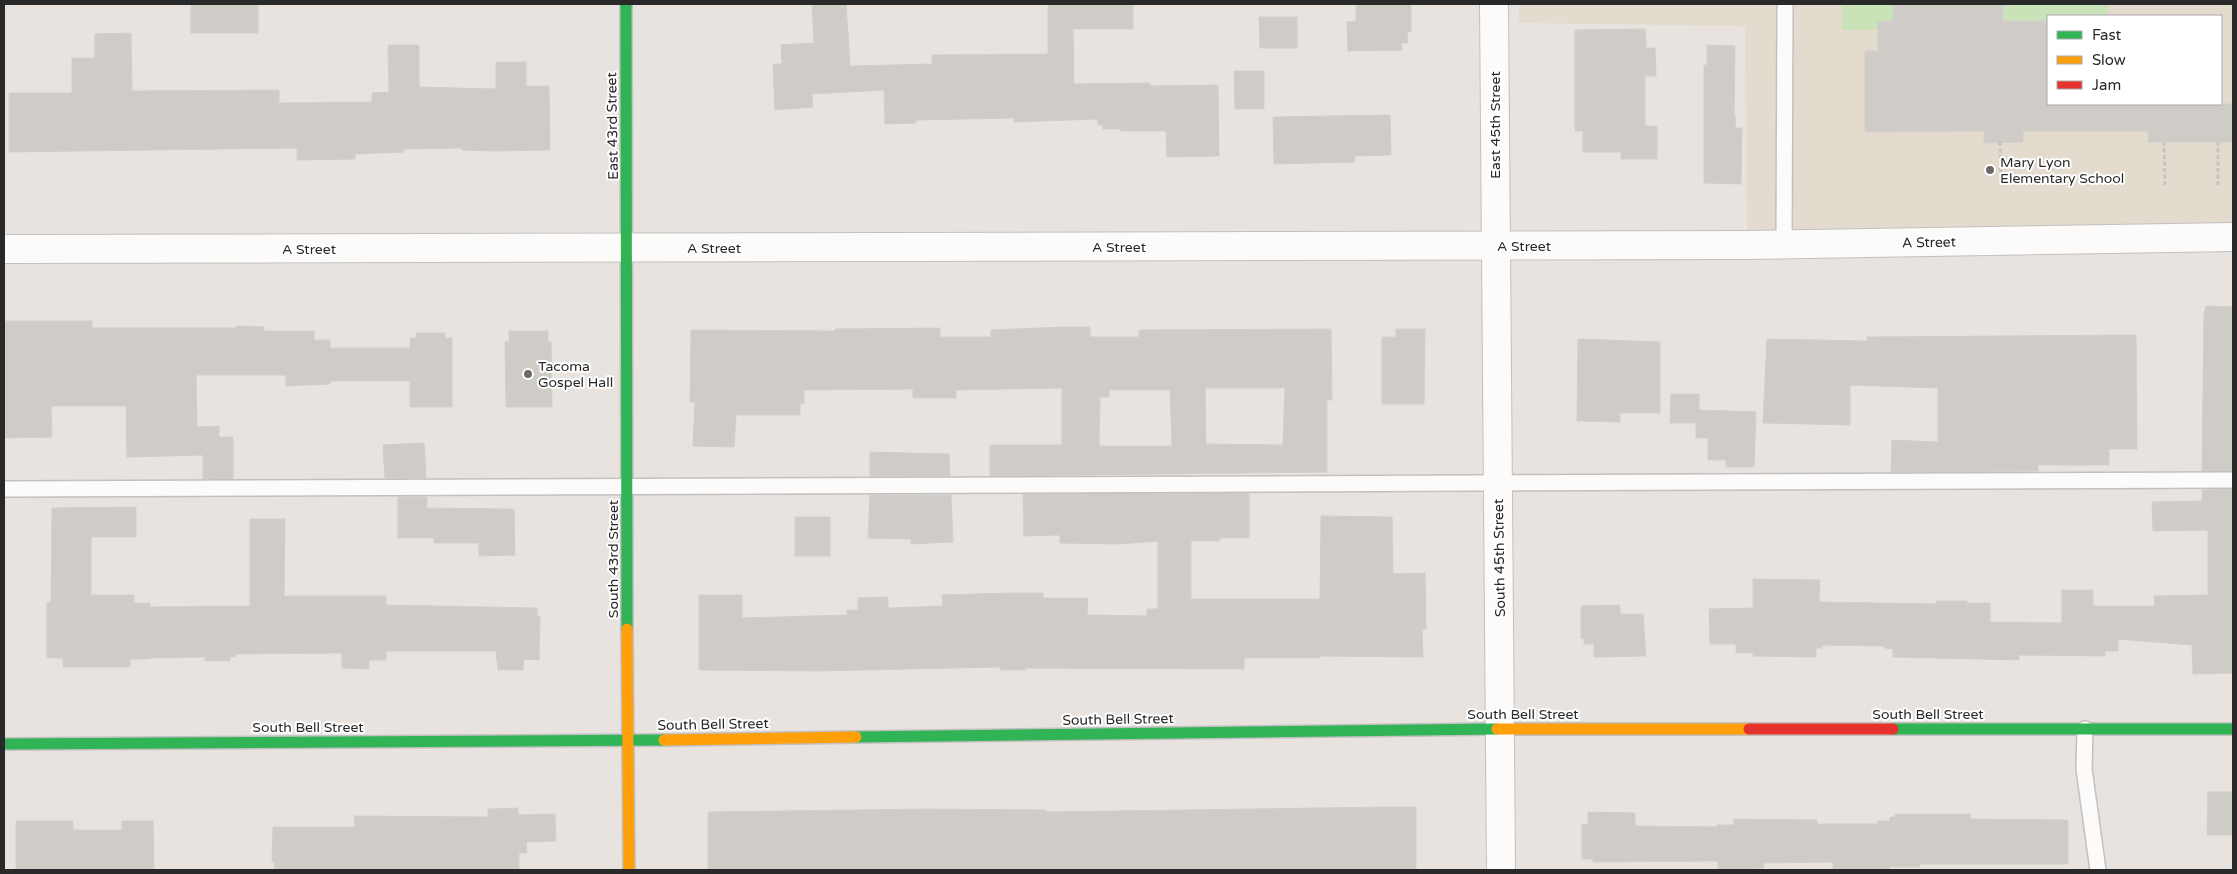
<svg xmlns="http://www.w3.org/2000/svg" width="2237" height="874" font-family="'Varela Round',sans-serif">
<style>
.education{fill:#e3dbcd;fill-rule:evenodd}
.green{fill:#cae2b8}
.building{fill:#cfccc8;stroke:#d2cfcb;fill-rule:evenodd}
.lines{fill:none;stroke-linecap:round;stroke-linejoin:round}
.lane-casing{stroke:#c2c0c0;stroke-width:18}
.street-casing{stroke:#c2c0c0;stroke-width:30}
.fast-casing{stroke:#c2c0c0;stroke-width:14}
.slow-casing{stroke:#c2c0c0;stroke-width:14}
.jam-casing{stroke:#c2c0c0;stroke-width:14}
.path{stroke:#c6c5c5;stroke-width:3;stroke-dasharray:4 2.5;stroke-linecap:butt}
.lane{stroke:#fcfbfa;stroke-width:15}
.street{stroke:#fcfbfa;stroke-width:28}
.fast{stroke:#30b455;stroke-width:11}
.slow{stroke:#ff9f0a;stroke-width:11}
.jam{stroke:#e5322d;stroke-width:11}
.poi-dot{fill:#6c6a68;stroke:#fff;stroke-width:2}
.labels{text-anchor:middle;stroke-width:4;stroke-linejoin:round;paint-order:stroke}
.street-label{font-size:14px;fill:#292929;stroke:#fff}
.poi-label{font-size:14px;fill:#292929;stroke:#fff;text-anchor:start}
</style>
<rect width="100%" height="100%" fill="#e8e3de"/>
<!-- education -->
<path class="education" d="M1519 4H2233V237L1747 245 1745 26 1519 23ZM2048 16H2221V104H2048Z"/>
<!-- green -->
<g class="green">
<polygon points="1842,4 1893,4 1893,21 1878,22 1878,30 1842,30"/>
<polygon points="2003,4 2108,4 2108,16 2048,16 2048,21 2003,21"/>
</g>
<!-- building -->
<g class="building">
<rect x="191" y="4" width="67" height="29"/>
<polygon points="812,4 846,4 850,66 932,64 932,55 1048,54 1048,4 1133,4 1133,29 1073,29 1074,84 1150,83 1150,86 1218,85 1219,156 1167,157 1166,131 1121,131 1121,129 1103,129 1103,125 1098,125 1098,119 1014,122 1014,118 916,120 916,123 885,124 884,90 812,94 813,107 775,110 773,64 782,64 781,45 814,43"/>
<polygon points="1356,4 1411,4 1411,32 1407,32 1408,43 1401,43 1402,50 1348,51 1347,22 1356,21"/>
<polygon points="1893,4 2003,4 2003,21 2048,21 2048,104 2233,104 2233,142 2148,142 2148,131 2023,131 2023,142 1984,143 1984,131 1865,132 1865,51 1878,51 1878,22 1893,21"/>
<polygon points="1259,17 1297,17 1297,48 1260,48"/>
<polygon points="1645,29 1646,48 1655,48 1656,76 1645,76 1645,126 1657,126 1657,159 1621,159 1621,152 1583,152 1583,131 1575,131 1575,30"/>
<polygon points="131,33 132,91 279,90 279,103 372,102 372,93 389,92 388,45 419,45 419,87 494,89 496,87 496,62 526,62 526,86 549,86 550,150 495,151 462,150 462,148 404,149 404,152 355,154 355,159 297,160 297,148 9,152 9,93 72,93 72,58 95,58 95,34"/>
<polygon points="1707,45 1735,46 1734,116 1736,116 1735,128 1742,128 1741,184 1704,183 1704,65 1707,65"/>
<polygon points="1234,71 1264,71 1264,109 1235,109"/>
<polygon points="1390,115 1391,155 1355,156 1355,162 1274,164 1273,117"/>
<polygon points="2206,306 2233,307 2233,471 2202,471 2204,314"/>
<polygon points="4,321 92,321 92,328 237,328 237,326 264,327 264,331 314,331 314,340 330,340 330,348 410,348 410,338 416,338 416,333 445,333 445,338 452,338 452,407 410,407 410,381 330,381 330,384 286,386 286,375 196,375 197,427 219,426 219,437 233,437 233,479 203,479 203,455 127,457 126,406 51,406 52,437 4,438"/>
<path d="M1061 327H1090V337H1139V330L1331 329 1332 400H1327V472L990 476V445H1062V388L956 390V398H913V389L804 390V404H800V415H736L734 447 693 446 695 402H690L691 330 835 331V329L940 328V337H991V330ZM1205 388H1285L1283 445 1206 444ZM1109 390H1170L1172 446H1099L1100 397H1109Z"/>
<polygon points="1396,329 1425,329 1424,404 1382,404 1382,337 1396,337"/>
<polygon points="509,331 548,331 548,342 551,342 552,407 506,407 505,342 509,342"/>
<polygon points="2136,335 2137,449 2109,449 2109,465 2038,465 2038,471 1891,472 1892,440 1938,442 1938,388 1850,385 1850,425 1763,423 1767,339 1867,341 1867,337"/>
<polygon points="1578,339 1660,342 1660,413 1620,413 1620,422 1577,421"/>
<polygon points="1671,394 1699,394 1699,410 1756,412 1754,467 1726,467 1726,460 1708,460 1708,438 1696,438 1696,423 1670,423"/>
<polygon points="424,443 426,478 385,478 383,445"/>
<polygon points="870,452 949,454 950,476 870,476"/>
<polygon points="2233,489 2233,673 2193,674 2192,645 2118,639 2118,651 2105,651 2105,656 2019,655 2019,660 1893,657 1893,649 1885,648 1885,646 1822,645 1822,648 1816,648 1816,657 1753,656 1753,653 1736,653 1736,644 1710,644 1709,609 1753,608 1753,579 1820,580 1819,602 1936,604 1936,601 1967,601 1967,603 1990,603 1990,622 2062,623 2062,590 2093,590 2093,606 2155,606 2154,596 2208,595 2208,530 2153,531 2152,502 2202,501 2202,490"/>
<polygon points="1249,493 1249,538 1220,538 1220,541 1191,541 1191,599 1320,599 1321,516 1392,517 1393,574 1425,573 1426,629 1422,629 1423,657 1320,656 1320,658 1244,658 1244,669 1025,668 1025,670 1000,670 1000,667 819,671 699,670 699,595 742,595 742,618 847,615 847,610 858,610 858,598 888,597 888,608 943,606 942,595 1009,593 1043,593 1043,598 1088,598 1087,615 1147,616 1147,609 1158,609 1158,541 1120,544 1060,543 1060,535 1024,536 1023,494"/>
<polygon points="870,495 951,495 953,542 911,544 911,539 868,538"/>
<polygon points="398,497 427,497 427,508 514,509 515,555 479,556 479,543 434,543 434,538 398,538"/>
<polygon points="136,507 136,537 91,537 91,595 134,595 134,603 150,603 150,607 250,606 250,519 285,519 284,596 386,596 386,605 537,608 537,616 540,616 539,660 524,659 523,670 498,670 496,651 386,651 386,660 369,660 369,669 342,668 342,653 235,654 235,657 230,657 230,661 205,661 205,657 150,658 150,659 130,659 130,667 63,667 63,658 47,658 47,602 51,602 52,508"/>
<rect x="795" y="517" width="35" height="39"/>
<polygon points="1620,605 1620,614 1643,614 1646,656 1594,657 1594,644 1584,644 1584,638 1581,638 1581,606"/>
<polygon points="2208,792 2233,792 2233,835 2207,835"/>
<polygon points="1386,807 1416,807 1416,870 708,870 708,812 925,809 1046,810 1046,812"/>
<polygon points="518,808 518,815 555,814 556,841 526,842 527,853 519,853 519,870 274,870 275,862 272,862 273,827 355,827 354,816 488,817 488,809"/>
<polygon points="1588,812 1635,813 1635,826 1717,827 1717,825 1734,825 1734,819 1817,820 1817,824 1878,824 1878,821 1890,821 1890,817 1895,817 1895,814 1970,814 1970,819 2068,820 2068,864 1920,864 1920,867 1889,867 1889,870 1833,870 1833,862 1764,863 1764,868 1718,870 1718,862 1714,861 1593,862 1593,859 1582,859 1582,824 1588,824"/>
<polygon points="16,821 73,821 73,830 122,830 122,821 153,821 154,870 16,870"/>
</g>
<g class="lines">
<defs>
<g id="lane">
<polyline points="1784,244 1785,4"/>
<polyline points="4,489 2233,480"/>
<polyline points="2085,729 2084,769 2098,870"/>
</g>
<g id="street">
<polyline points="1494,4 1501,870"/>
<polyline points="4,249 1747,245 2233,237"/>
</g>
<g id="fast">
<polyline points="626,4 627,629"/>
<polyline points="1893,729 2233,729"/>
<polyline points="856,737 1497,729"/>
<polyline points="4,744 664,740"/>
</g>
<g id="slow">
<polyline points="627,629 629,870"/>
<polyline points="1497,729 1749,729"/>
<polyline points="664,740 856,737"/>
</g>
<polyline id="jam" points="1749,729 1893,729"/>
</defs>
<!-- lane casing -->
<use href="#lane" class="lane-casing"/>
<!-- street casing -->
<use href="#street" class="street-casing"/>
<!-- fast casing -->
<use href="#fast" class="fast-casing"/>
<!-- slow casing -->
<use href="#slow" class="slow-casing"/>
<!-- jam casing -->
<use href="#jam" class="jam-casing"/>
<!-- path -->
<g class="path">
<polyline points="2000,142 2001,185"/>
<polyline points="2164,142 2165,186"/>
<polyline points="2218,142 2218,187"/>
</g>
<!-- lane -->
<use href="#lane" class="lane"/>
<!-- street -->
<use href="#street" class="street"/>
<!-- fast -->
<use href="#fast" class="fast"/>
<!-- slow -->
<use href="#slow" class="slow"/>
<!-- jam -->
<use href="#jam" class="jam"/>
</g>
<!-- markers -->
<g class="poi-dot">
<circle cx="1990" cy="170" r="5"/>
<circle cx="528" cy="374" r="5"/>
</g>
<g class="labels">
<!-- street labels -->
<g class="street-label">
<text transform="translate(1495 125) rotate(-90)" y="5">East 45th Street</text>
<text transform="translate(612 126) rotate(-91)" y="5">East 43rd Street</text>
<text transform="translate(1929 242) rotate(-1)" y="5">A Street</text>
<text x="1524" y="251">A Street</text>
<text x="1119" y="252">A Street</text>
<text x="714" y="253">A Street</text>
<text x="309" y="254">A Street</text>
<text transform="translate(1499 558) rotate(-91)" y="5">South 45th Street</text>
<text transform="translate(613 559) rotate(-90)" y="5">South 43rd Street</text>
<text x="1523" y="719">South Bell Street</text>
<text x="1928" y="719">South Bell Street</text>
<text transform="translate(1118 719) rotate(-1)" y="5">South Bell Street</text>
<text transform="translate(713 724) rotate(-1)" y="5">South Bell Street</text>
<text x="308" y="732">South Bell Street</text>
</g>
<!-- poi labels -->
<g class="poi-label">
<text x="2000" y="167">Mary Lyon<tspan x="2000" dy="16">Elementary School</tspan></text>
<text x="538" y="371">Tacoma<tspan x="538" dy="16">Gospel Hall</tspan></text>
</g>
</g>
<!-- border -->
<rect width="2237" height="874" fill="none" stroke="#292929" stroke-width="10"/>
<!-- legend -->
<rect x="2047" y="15" width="175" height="90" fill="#ffffff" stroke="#a9a9a9"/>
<rect x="2057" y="31" width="25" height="8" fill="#30b455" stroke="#a9a9a9"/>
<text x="2092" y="40" font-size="15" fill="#292929">Fast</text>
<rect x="2057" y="56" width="25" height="8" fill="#ff9f0a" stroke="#a9a9a9"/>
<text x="2092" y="65" font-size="15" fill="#292929">Slow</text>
<rect x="2057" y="81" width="25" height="8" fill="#e5322d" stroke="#a9a9a9"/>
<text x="2092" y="90" font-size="15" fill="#292929">Jam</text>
</svg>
